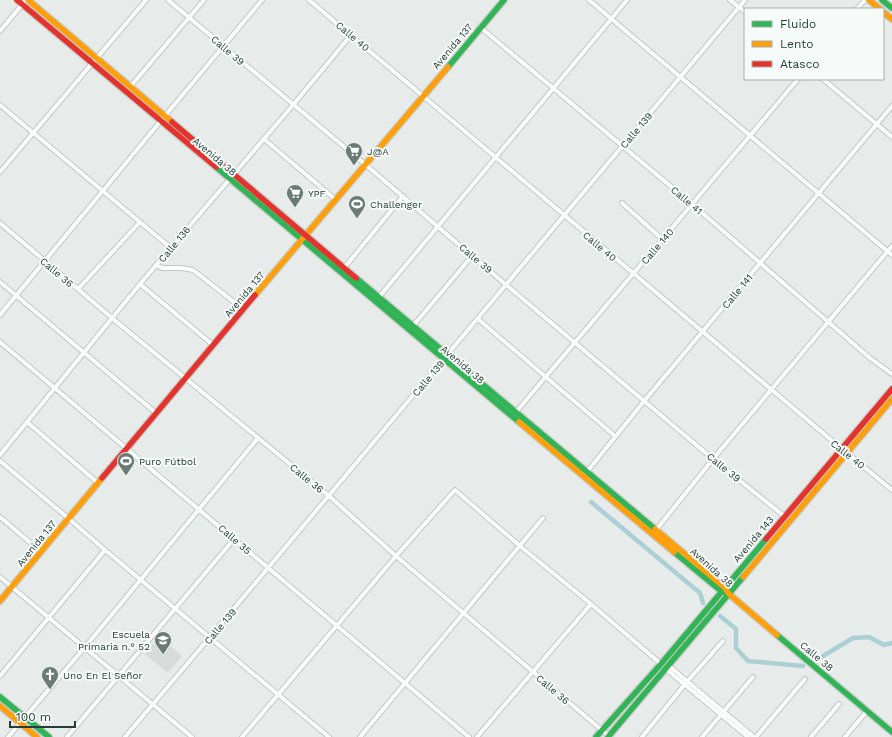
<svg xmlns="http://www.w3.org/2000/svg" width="892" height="737" font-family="'Work Sans',sans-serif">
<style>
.built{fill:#d6dcd9}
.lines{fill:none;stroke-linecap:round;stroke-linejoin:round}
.canal{stroke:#accfd5;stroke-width:4.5}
.street-casing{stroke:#c4c8c6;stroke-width:6}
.fast-casing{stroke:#c3c9c6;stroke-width:8}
.slow-casing{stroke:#c3c9c6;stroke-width:8}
.jam-casing{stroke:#c3c9c6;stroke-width:8}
.street{stroke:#fbfcfc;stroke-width:4}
.fast{stroke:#30b455;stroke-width:5.5}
.slow{stroke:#ff9f0a;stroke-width:5.5}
.jam{stroke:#e5322d;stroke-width:5.5}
.labels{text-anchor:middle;stroke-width:4;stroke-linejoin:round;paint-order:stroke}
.street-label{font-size:10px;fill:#263d37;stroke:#f6faf8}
.poi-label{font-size:10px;fill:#263d37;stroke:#f6faf8;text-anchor:start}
</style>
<rect width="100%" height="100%" fill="#e7ebe9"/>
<!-- built -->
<polygon class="built" points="159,637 182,656 168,673 145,654"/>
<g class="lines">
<!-- canal -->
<g class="canal">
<polyline points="591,502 700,593 703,603"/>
<polyline points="720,616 736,629 736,648 748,661 803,666"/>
<polyline points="818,659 853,638 869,637 884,645 892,643"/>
</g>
<defs>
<g id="street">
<polyline points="168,0 366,165 472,256 713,459 784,516"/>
<polyline points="309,0 842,449 892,490"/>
<polyline points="589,0 892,255"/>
<polyline points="730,0 745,12"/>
<polyline points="857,9 865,0"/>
<polyline points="480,27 692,204 870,358 892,374"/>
<polyline points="0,31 26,0"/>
<polyline points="823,79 892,137"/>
<polyline points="130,87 204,0"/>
<polyline points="0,105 171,248"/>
<polyline points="264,139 336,200"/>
<polyline points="0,172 146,0"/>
<polyline points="622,203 662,239"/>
<polyline points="0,223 112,318 329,496 396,556 610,737"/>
<polyline points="156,265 162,268 181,268 193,270 243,309"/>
<polyline points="344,268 403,196"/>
<polyline points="0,282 156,413"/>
<polyline points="140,284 213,345"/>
<polyline points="78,289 140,222"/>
<polyline points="379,297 627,0"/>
<polyline points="0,315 164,117 262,0"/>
<polyline points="478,319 615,436"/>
<polyline points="413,326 472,256"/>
<polyline points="0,342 469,737"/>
<polyline points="516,412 798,79"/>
<polyline points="27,422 98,483"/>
<polyline points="0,455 140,284 293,105 351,35"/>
<polyline points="0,461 68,518 105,550 329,737"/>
<polyline points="586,473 645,400 892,106"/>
<polyline points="0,517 40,551"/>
<polyline points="656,530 713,459 892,246"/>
<polyline points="0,577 192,737"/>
<polyline points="669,666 754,737"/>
<polyline points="666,669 748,737"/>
<polyline points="0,676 105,550"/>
<polyline points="8,737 85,647 258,438"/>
<polyline points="67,737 234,539"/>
<polyline points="125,737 210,637 745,0"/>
<polyline points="242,737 396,556 455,490 520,546 591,604 661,664"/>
<polyline points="360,737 543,518"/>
<polyline points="477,737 591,604"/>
<polyline points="642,737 685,684 723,641"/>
<polyline points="702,737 753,677"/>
<polyline points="756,737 805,679"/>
<polyline points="811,737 839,704"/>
<polyline points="845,737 867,711"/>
</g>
<g id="fast">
<polyline points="882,0 892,8"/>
<polyline points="448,67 504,0"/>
<polyline points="216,167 519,422"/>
<polyline points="356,278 655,529"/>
<polyline points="674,552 721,591 729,594"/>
<polyline points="777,635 892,732"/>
<polyline points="0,697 49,737"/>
<polyline points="596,737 661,664 766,539"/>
<polyline points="608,737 743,577"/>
</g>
<g id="slow">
<polyline points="28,0 172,122"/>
<polyline points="869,0 880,9"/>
<polyline points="883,12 892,19"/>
<polyline points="255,295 448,67"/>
<polyline points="519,422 674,552"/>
<polyline points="655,529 724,587 729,594 777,635"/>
<polyline points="743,577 892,399"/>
<polyline points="0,601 102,478"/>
<polyline points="0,706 37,737"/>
</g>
<g id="jam">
<polyline points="17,0 216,167"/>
<polyline points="172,122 356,278"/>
<polyline points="102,478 255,295"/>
<polyline points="766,539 892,389"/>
</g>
</defs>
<!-- street casing -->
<use href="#street" class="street-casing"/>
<!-- fast casing -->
<use href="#fast" class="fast-casing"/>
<!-- slow casing -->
<use href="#slow" class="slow-casing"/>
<!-- jam casing -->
<use href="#jam" class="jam-casing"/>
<!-- street -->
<use href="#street" class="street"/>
<!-- fast -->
<use href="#fast" class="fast"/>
<!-- slow -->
<use href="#slow" class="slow"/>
<!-- jam -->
<use href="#jam" class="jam"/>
</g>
<!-- icons -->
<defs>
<symbol id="supermarket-pin" viewBox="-11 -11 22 30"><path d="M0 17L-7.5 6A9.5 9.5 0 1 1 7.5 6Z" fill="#6a7a75" stroke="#f6faf8"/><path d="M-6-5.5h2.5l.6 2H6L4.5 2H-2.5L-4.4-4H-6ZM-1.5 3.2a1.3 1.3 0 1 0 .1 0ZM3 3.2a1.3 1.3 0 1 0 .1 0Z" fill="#fff"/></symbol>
<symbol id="stadium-pin" viewBox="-11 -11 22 30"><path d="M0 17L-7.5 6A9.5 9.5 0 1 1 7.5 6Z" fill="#6a7a75" stroke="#f6faf8"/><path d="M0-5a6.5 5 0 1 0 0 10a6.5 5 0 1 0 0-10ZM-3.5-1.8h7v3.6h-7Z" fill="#fff"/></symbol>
<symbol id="school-pin" viewBox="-11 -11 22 30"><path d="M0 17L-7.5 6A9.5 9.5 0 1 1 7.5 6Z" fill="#6a7a75" stroke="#f6faf8"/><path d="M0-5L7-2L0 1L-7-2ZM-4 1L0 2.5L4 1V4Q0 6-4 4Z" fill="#fff"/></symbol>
<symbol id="church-pin" viewBox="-11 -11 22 30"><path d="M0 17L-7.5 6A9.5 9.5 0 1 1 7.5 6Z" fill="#6a7a75" stroke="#f6faf8"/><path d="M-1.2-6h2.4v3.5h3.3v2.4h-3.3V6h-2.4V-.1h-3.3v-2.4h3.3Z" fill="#fff"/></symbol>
</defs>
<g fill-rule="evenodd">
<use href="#supermarket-pin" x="344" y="141" width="20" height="27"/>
<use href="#supermarket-pin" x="285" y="183" width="20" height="27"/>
<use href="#stadium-pin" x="347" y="194" width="20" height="27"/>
<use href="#stadium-pin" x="116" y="451" width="20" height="27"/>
<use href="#school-pin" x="153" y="630" width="20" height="27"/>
<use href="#church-pin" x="40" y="665" width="20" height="27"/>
</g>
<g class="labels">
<!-- street labels -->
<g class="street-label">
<text transform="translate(353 36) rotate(40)" y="4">Calle 40</text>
<text transform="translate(452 46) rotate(-50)" y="4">Avenida 137</text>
<text transform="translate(228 50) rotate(40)" y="4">Calle 39</text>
<text transform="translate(636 130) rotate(-50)" y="4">Calle 139</text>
<text transform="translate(215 156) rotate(40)" y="4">Avenida 38</text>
<text transform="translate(687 200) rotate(40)" y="4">Calle 41</text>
<text transform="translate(174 244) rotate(-50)" y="4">Calle 136</text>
<text transform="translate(600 246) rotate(40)" y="4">Calle 40</text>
<text transform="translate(657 246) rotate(-49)" y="4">Calle 140</text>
<text transform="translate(476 258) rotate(40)" y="4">Calle 39</text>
<text transform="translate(57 272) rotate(40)" y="4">Calle 36</text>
<text transform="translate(737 291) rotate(-50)" y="4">Calle 141</text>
<text transform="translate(244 294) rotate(-50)" y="4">Avenida 137</text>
<text transform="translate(463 364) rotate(40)" y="4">Avenida 38</text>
<text transform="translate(428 378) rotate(-50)" y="4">Calle 139</text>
<text transform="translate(848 454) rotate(38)" y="4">Calle 40</text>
<text transform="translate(724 467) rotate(39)" y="4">Calle 39</text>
<text transform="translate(307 478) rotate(39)" y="4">Calle 36</text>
<text transform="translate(235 539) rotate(41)" y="4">Calle 35</text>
<text transform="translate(753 539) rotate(-50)" y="4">Avenida 143</text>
<text transform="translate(36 543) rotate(-51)" y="4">Avenida 137</text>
<text transform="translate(712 567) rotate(42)" y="4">Avenida 38</text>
<text transform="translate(220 626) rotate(-50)" y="4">Calle 139</text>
<text transform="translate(817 656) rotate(40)" y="4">Calle 38</text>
<text transform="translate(553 689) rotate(40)" y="4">Calle 36</text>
</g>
<!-- poi labels -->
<g class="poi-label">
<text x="367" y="155">J@A</text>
<text x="308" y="197">YPF</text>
<text x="370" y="208">Challenger</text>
<text x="139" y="465">Puro Fútbol</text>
<text x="150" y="638" text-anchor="end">Escuela<tspan x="150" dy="12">Primaria n.° 52</tspan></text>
<text x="63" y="679">Uno En El Señor</text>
</g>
</g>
<!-- legend -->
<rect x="744" y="8" width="140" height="72" fill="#f6faf8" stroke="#a3aeab"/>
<rect x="752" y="21" width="20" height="6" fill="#30b455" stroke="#a3aeab"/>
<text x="780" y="28" font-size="12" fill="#263d37">Fluido</text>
<rect x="752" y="41" width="20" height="6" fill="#ff9f0a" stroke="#a3aeab"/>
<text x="780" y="48" font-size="12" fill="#263d37">Lento</text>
<rect x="752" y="61" width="20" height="6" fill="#e5322d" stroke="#a3aeab"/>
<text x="780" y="68" font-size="12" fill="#263d37">Atasco</text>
<!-- scale -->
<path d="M10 721v6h65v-6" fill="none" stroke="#263d37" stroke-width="2"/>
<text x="16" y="721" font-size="12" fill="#263d37" stroke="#f6faf8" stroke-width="3" paint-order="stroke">100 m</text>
</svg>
